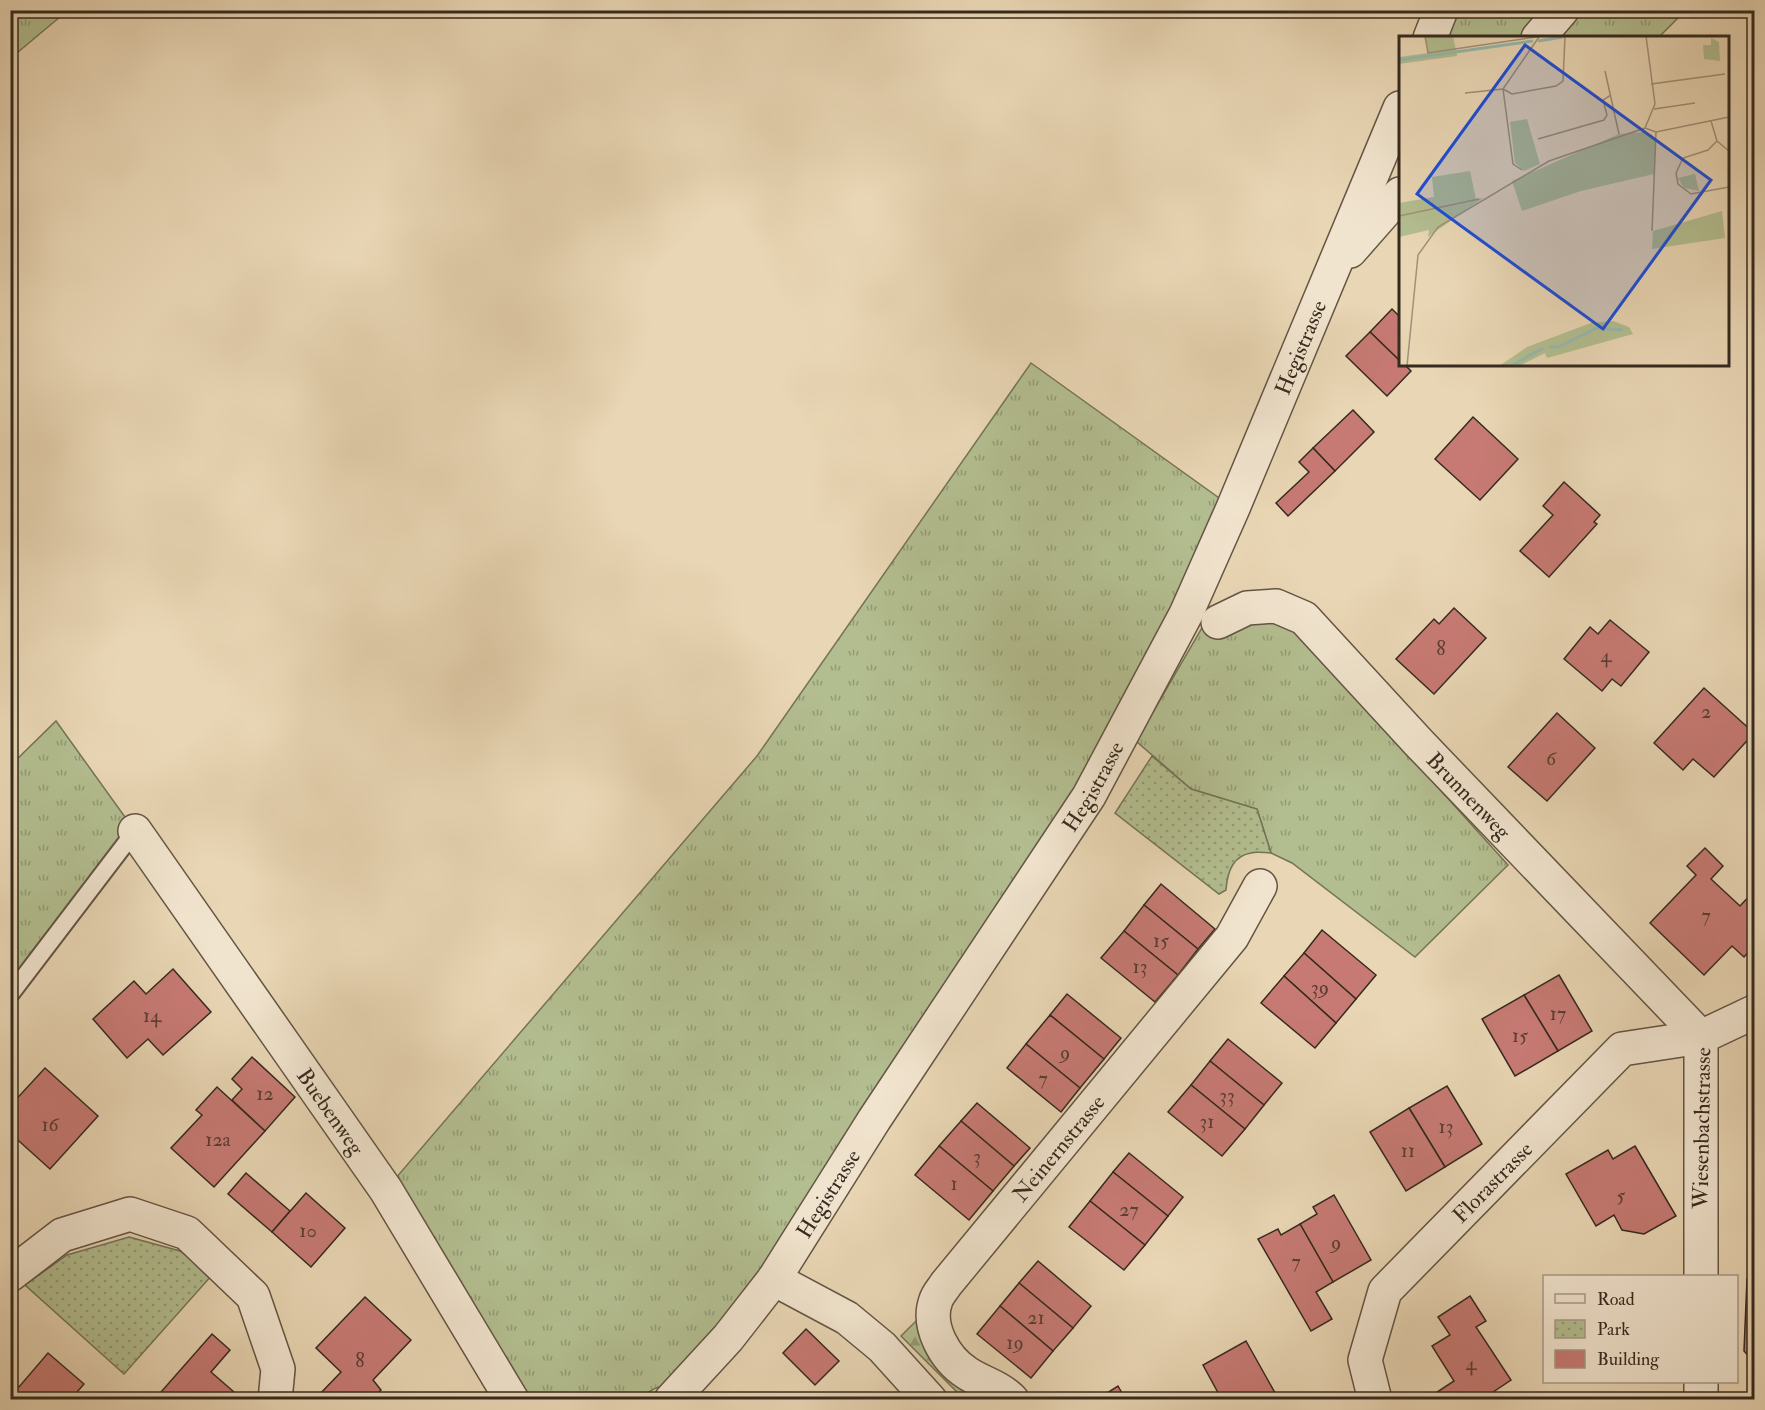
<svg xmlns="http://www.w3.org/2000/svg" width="1765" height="1410" font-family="'IM FELL Double Pica',serif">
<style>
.grass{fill:url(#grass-tufts);stroke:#747458;stroke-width:1.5}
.forest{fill:url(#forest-firs);stroke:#747458;stroke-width:1.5}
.park{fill:url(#park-dots);stroke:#747458;stroke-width:1.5}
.building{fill:#c77a74;stroke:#362a1f;stroke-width:1.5}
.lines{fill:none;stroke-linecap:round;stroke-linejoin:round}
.lane-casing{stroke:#635544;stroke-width:20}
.street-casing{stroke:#635544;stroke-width:36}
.lane{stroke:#f1e4ce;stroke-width:16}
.street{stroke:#f1e4ce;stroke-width:33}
.labels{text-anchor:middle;stroke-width:4.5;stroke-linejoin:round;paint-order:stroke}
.number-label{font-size:20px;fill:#5a3e34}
.street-label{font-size:22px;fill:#362a1f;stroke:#f1e4ce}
.inset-river{fill:none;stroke:#97b9ae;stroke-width:3}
.inset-road{fill:none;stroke:#a19178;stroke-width:1.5}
.view{fill:#1d4ed8;fill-opacity:0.15;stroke:#1d4ed8;stroke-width:3}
.inset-edge{fill:none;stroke:#362a1f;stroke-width:3}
</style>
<defs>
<pattern id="grass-tufts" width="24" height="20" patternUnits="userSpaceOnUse" patternTransform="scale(1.5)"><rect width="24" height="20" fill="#b3be90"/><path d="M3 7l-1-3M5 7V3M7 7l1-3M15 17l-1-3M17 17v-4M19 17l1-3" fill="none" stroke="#929b75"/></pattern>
<pattern id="forest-firs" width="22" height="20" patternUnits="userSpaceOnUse" patternTransform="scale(1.5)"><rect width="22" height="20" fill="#b3be90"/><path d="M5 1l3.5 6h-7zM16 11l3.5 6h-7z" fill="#929b75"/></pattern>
<pattern id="park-dots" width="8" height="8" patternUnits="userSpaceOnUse" patternTransform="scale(1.5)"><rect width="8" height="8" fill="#b3be90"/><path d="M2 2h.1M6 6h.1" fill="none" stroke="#929b75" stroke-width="1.8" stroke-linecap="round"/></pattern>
</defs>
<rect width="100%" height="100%" fill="#e9d6b4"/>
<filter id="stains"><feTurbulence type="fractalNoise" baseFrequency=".00333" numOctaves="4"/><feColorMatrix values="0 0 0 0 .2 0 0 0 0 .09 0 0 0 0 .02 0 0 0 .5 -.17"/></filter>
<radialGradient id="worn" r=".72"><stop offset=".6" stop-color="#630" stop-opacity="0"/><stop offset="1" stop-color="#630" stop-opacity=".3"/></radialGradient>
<!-- grass -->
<g class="grass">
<polygon points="11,10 67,10 67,11 11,58"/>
<polygon points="1441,11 1685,11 1659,37 1430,38"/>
<polygon points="1031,363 1233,508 1186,614 874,1120 674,1396 658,1387 635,1399 512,1399 395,1179 757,756"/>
<polygon points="1248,621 1271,621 1295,629 1508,865 1415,957 1292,863 1271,853 1257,809 1191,789 1136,741 1203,626 1219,638"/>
<polygon points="56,721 135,831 11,995 11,765"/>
</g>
<!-- forest -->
<polygon class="forest" points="921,1316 989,1399 964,1399 901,1336"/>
<!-- park -->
<g class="park">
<path d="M1152 756 1191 789 1257 809 1271 853C1265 853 1257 851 1251 853 1232 856 1227 874 1226 890L1219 894 1115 813Z"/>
<polygon points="129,1237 180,1251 213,1274 124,1374 25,1285 67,1255"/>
</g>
<!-- building -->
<g class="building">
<polygon points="1392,309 1400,317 1400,361 1370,332"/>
<polygon points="1370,332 1400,361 1400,364 1404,364 1411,371 1387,396 1346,356"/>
<polygon points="1353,410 1374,432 1335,471 1313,448"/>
<polygon points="1473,417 1518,459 1480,500 1435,459"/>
<polygon points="1313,448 1335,471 1288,516 1276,503 1309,472 1299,462"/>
<polygon points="1564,482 1600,515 1594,522 1597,524 1549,577 1520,551 1553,515 1543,506"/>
<polygon points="1454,608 1486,638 1434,694 1396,659 1434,619 1439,624"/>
<polygon points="1610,620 1649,652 1621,686 1612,679 1602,691 1564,659 1590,627 1598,634"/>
<polygon points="1704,688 1754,733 1714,777 1693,759 1683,770 1654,743"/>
<polygon points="1557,713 1595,748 1547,801 1508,767"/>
<polygon points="1705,848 1723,866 1711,879 1740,906 1754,891 1754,946 1744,957 1732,946 1704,975 1650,923 1696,875 1687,866"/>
<polygon points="1161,884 1215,929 1198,949 1144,905"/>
<polygon points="1144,905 1198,949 1178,975 1124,931"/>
<polygon points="1322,930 1376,975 1356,999 1304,953"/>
<polygon points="1124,931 1178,975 1155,1002 1101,958"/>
<polygon points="1304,953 1356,999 1336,1023 1284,976"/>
<polygon points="173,969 211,1012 163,1055 148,1039 127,1058 93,1019 134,981 146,994"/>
<polygon points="1559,975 1592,1031 1558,1051 1524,995"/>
<polygon points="1284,976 1336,1023 1315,1048 1261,1003"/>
<polygon points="1067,994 1121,1038 1104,1059 1050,1015"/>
<polygon points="1524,995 1558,1051 1515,1076 1482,1019"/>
<polygon points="1050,1015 1104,1059 1080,1088 1026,1044"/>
<polygon points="1228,1039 1282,1083 1264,1105 1210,1061"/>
<polygon points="1026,1044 1080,1088 1061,1112 1007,1068"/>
<polygon points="252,1057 295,1097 265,1131 232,1100 242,1089 232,1079"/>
<polygon points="1210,1061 1264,1105 1245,1129 1191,1085"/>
<polygon points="45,1068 98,1116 50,1169 10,1133 10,1106"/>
<polygon points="1191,1085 1245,1129 1222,1156 1168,1112"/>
<polygon points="1447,1086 1482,1144 1445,1167 1409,1108"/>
<polygon points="217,1087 265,1131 214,1187 171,1148 202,1115 196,1110"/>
<polygon points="977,1103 1030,1148 1014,1166 961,1121"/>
<polygon points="1409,1108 1445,1167 1406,1191 1370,1132"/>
<polygon points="961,1121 1014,1166 993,1191 939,1146"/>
<polygon points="939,1146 993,1191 969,1220 915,1175"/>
<polygon points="1635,1146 1676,1216 1644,1234 1622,1230 1614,1215 1596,1226 1566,1174 1608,1150 1613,1159"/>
<polygon points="1129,1153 1183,1197 1168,1216 1113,1172"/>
<polygon points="1113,1172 1168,1216 1145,1245 1090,1201"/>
<polygon points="246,1173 290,1211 272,1232 228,1194"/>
<polygon points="306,1193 345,1228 311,1267 272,1232"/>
<polygon points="1334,1195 1371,1260 1333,1282 1300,1224 1317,1214 1313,1207"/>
<polygon points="1090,1201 1145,1245 1124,1270 1069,1227"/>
<polygon points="1300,1224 1333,1282 1316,1292 1332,1319 1311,1331 1258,1239 1278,1229 1281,1235"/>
<polygon points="1038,1261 1091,1306 1073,1328 1019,1283"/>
<polygon points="1754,1271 1754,1362 1744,1351 1747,1279"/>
<polygon points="1019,1283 1073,1328 1053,1351 1000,1306"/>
<polygon points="1470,1296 1486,1321 1476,1327 1511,1380 1481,1400 1425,1400 1454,1381 1432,1346 1450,1335 1438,1317"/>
<polygon points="365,1297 411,1340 373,1380 381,1390 372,1400 322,1400 318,1396 341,1372 316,1348"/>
<polygon points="1000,1306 1053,1351 1031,1378 977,1334"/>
<polygon points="806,1329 839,1361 815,1385 783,1353"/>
<polygon points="212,1334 230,1350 211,1372 234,1392 227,1400 154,1400"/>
<polygon points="1246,1341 1279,1400 1222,1400 1203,1365"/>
<polygon points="48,1353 84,1384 70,1400 10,1400 10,1379 19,1387"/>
<polygon points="1118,1386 1126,1400 1096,1400"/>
</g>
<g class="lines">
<defs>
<polyline id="lane" points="10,995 135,831"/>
<g id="street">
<polyline points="1430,38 1441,10"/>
<polyline points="1538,38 1562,10"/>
<polyline points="1350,251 1400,194"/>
<path id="s1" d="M1218 622 1247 608 1276 606 1304 618 1419 743 1701 1037"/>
<path id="s2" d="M135 831 386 1190 512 1400"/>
<polyline points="10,1275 62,1235 130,1214 187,1233 253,1296 278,1369 275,1400"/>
<polyline points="1701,1276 1701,1037 1754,1012"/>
<polyline points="774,1279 847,1318 882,1347 930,1400"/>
<path id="s3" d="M671 1400 728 1338 774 1279 874 1120 1089 796 1186 614 1233 508 1400 108"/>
<path id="s4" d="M1012 1400C1000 1387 982 1383 967 1373 945 1359 926 1326 936 1300 938 1294 943 1289 946 1284L1232 937 1260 886"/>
<path id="s5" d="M1375 1400 1365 1360 1385 1291 1622 1049 1701 1037"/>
<polyline points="1701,1400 1701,1382"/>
</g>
</defs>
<!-- lane casing -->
<use href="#lane" class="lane-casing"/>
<!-- street casing -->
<use href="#street" class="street-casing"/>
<!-- lane -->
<use href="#lane" class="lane"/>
<!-- street -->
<use href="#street" class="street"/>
</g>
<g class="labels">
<!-- number labels -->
<g class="number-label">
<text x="1441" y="655">8</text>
<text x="1606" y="662">4</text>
<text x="1706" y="718">2</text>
<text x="1551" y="765">6</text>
<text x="1706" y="922">7</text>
<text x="1161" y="947">15</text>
<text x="1140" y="973">13</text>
<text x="1320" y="994">39</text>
<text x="1558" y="1020">17</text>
<text x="152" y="1022">14</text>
<text x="1520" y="1042">15</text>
<text x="1065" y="1059">9</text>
<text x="1043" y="1085">7</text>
<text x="265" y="1100">12</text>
<text x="1227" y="1102">33</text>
<text x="1207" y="1128">31</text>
<text x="50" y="1131">16</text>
<text x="1446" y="1133">13</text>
<text x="218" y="1146">12a</text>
<text x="1408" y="1157">11</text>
<text x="977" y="1163">3</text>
<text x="954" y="1190">1</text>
<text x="1621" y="1202">5</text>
<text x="1129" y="1216">27</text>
<text x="308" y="1237">10</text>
<text x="1336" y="1249">9</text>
<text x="1296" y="1268">7</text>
<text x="1036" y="1324">21</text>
<text x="1015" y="1349">19</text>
<text x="360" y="1367">8</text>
<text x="1471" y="1370">4</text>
</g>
<!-- street labels -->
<g class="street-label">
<text dy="8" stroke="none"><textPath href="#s3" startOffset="1232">Hegistrasse</textPath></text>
<text dy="8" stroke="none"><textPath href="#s3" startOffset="746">Hegistrasse</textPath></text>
<text dy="8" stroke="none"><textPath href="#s1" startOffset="334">Brunnenweg</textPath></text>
<text dy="8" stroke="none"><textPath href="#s2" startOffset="342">Buebenweg</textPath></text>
<text transform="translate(1701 1128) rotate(-89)" y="8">Wiesenbachstrasse</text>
<text dy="8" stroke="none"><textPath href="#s4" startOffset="333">Neinernstrasse</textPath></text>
<text dy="8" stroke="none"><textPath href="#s5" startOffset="266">Florastrasse</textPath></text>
<text dy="8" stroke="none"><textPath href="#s3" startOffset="260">Hegistrasse</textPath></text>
</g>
</g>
<!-- overview -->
<g transform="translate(1399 36)">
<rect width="330" height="330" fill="#e9d6b4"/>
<path d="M26 0H54L58 20 0 28V21L29 17ZM128 83 141 128 125 135 116 127 111 86ZM245 96 257 104 255 138 182 155 123 175 113 145 220 98ZM71 135 77 163 84 162 29 201 30 194 0 201V167L35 161 33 141ZM323 175 326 202 253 213 254 195ZM214 285 230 291 234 298 148 322 146 317 120 330H100L128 311 192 287Z" fill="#b3be90"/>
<path d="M312 2 320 6 321 25 305 23 304 9H312ZM296 138 300 155 285 152 279 142Z" fill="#b3be90"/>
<path class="inset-river" d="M139 5 164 1M0 24 134 5M150 311H159L198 292 224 294M112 330 144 312"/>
<path class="inset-road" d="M26 0 29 17 143 0M206 35 220 98M252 48 326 38M104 53 113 58 157 50 164 45 166 0M104 53 114 128 123 134M66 57 104 53 140 1M255 73 296 67M312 85 318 105 330 115M246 92 256 68 247 0M246 92 257 96 330 81M139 103 205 84 208 79 204 64 212 59M318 105 309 114 284 122 277 137 279 148 292 158 330 151M0 180 80 163M253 195 257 96M8 330 19 219 39 191 150 125 246 92"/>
<path class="view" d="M126 9 312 144 204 293 18 158Z"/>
<rect width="330" height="330" class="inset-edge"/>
</g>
<!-- margin -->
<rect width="1765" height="1410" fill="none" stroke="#e9d6b4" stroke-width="36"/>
<rect x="12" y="12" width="1741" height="1386" fill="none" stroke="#362a1f" stroke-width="3"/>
<rect x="18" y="18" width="1729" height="1374" fill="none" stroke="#362a1f" stroke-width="1.5"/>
<!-- legend -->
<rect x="1543" y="1275" width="195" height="108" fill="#f1e4ce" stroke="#a69a88" stroke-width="1.5"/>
<rect x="1555" y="1294" width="30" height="9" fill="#f1e4ce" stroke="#a69a88" stroke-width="1.5"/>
<text x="1597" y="1305" font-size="18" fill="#362a1f">Road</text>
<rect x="1555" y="1320" width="30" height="18" fill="url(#park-dots)" stroke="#a69a88" stroke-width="1.5"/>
<text x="1597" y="1335" font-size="18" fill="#362a1f">Park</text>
<rect x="1555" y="1350" width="30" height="18" fill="#c77a74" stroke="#a69a88" stroke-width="1.5"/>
<text x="1597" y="1365" font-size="18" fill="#362a1f">Building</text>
<rect width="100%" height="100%" filter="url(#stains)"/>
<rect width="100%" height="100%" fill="url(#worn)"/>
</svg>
